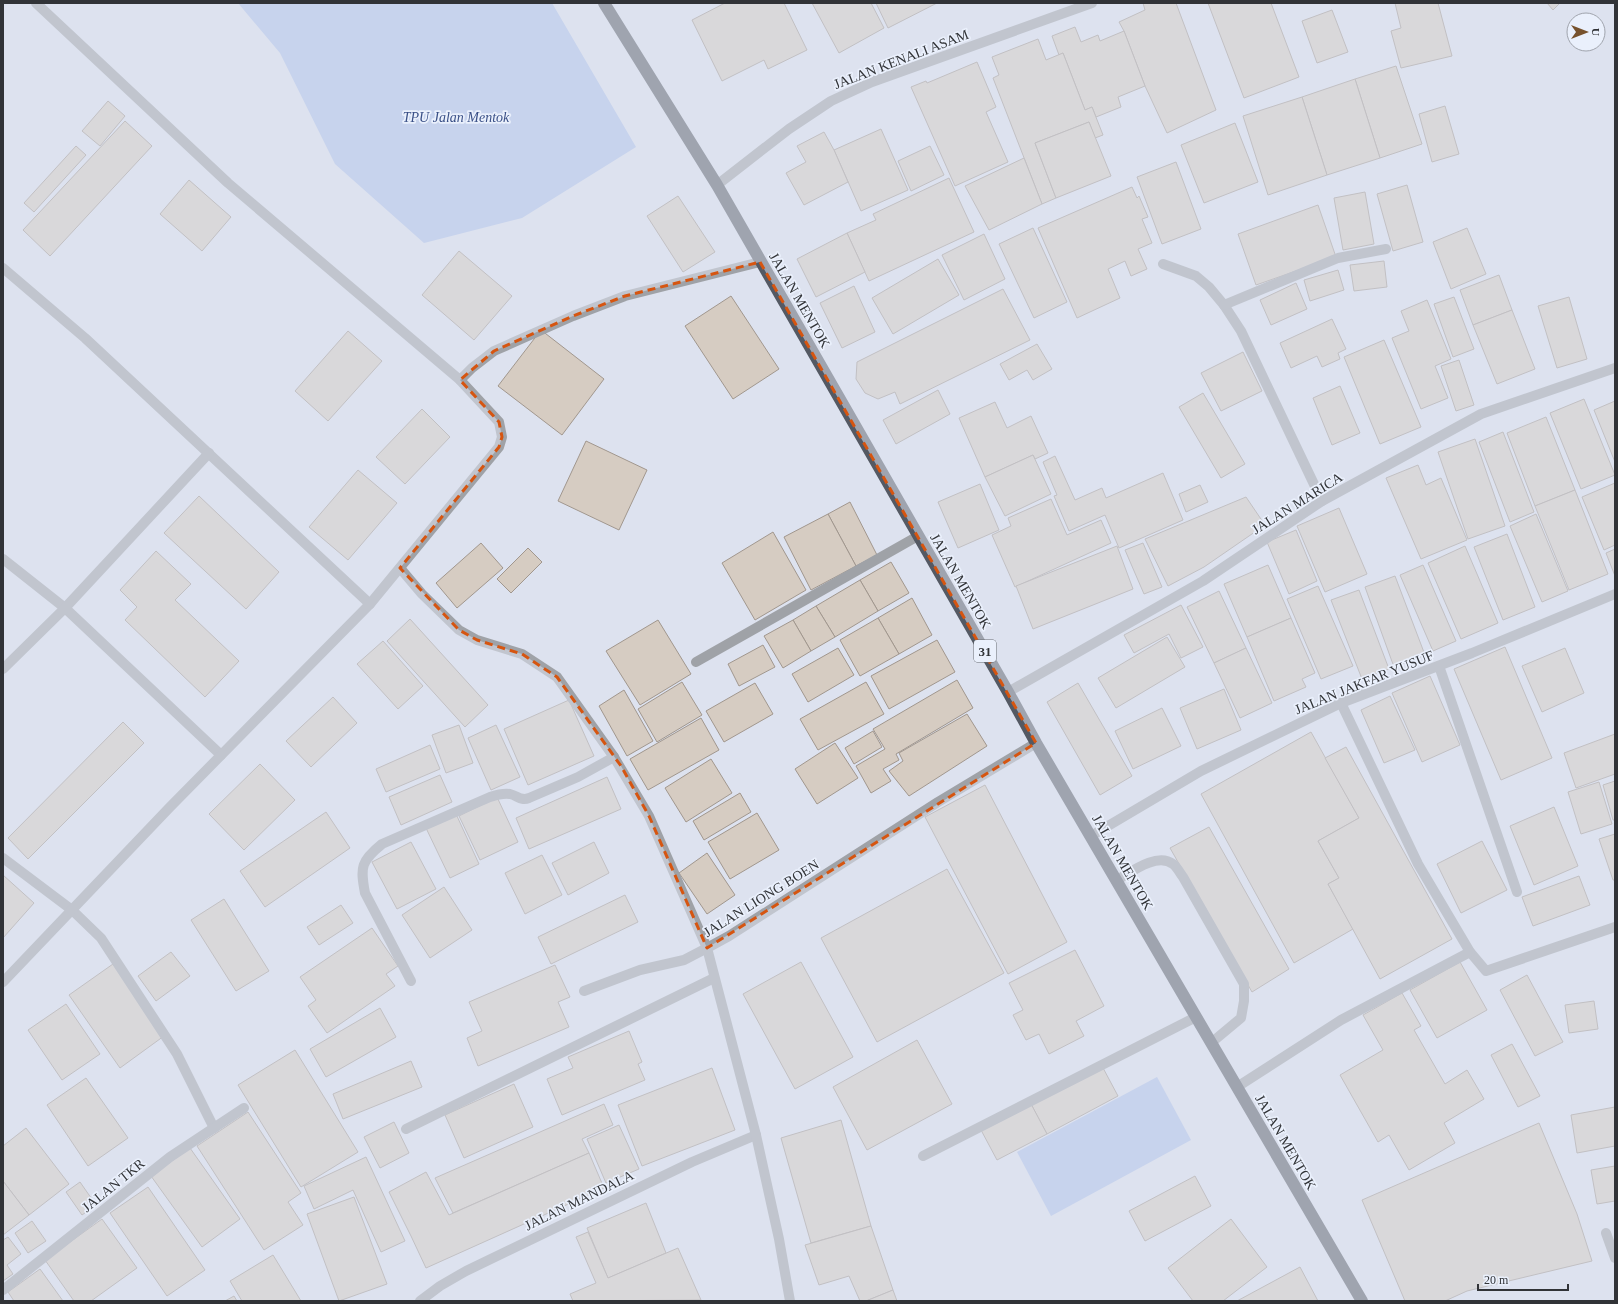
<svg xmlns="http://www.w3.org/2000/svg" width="1618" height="1304" font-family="Georgia,serif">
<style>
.green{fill:#adc0eb}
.building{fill:#d6ccc2;stroke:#a1978e}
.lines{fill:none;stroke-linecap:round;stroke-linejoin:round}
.lane{stroke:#9fa2a7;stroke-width:10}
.street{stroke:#9fa2a7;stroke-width:10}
.highway{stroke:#545963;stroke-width:12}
.marked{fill:none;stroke:#d65510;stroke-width:3;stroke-dasharray:8 5;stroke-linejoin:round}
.labels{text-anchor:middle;stroke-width:3.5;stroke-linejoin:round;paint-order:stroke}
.shield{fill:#eaf0fc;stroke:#686c72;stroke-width:1}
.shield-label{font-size:13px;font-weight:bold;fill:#313337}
.street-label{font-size:14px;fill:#313337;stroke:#eaf0fc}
.park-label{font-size:14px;font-style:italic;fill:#3a5087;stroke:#eaf0fc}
</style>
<rect width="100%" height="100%" fill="#dde2ef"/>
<!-- green -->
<g class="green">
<polygon points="238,3 552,3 636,147 522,218 424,243 335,164 280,53"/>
<polygon points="1157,1077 1191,1140 1051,1216 1017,1152"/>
</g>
<!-- building -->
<g class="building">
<polygon points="725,3 784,3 807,50 768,69 764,60 722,81 692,20"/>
<polygon points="812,3 871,3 884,28 839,53"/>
<polygon points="876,3 937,3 888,28"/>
<polygon points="1143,3 1176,3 1216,110 1167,133 1145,86 1124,31 1119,22 1145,10"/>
<polygon points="1208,3 1271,3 1299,77 1244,98"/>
<polygon points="1395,3 1438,3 1452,56 1401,68 1391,31 1401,28"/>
<polygon points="1547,3 1560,3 1553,10"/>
<polygon points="1332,10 1348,52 1317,63 1302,21"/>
<polygon points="1075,27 1081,42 1098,35 1100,41 1124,31 1145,86 1118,97 1121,107 1096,117 1092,107 1085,110 1063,53 1059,55 1052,36"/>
<polygon points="1038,39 1046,60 1063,53 1085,110 1092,107 1103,135 1095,138 1089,122 1035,143 1056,198 1042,204 993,78 999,75 992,57"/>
<polygon points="977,62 996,107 986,112 1008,162 955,186 911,87 926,81 927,83"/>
<polygon points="1396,66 1422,144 1380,158 1355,79"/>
<polygon points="1355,79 1380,158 1327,175 1302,97"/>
<polygon points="1302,97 1327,175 1268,195 1243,116"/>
<polygon points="108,101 125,116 100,146 82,131"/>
<polygon points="1445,106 1459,154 1432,162 1419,114"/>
<polygon points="125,121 152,146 50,256 23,230"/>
<polygon points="1089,122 1111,176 1056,198 1035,143"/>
<polygon points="1235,123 1258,182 1204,203 1181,145"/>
<polygon points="881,129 908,190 861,211 834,150"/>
<polygon points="824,132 834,150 848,182 804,205 786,173 806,162 797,146"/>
<polygon points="76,146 86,155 34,212 24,203"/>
<polygon points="930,146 944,175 911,191 898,161"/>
<polygon points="1024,158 1042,204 989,230 965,186"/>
<polygon points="1176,162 1201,229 1162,244 1137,177"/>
<polygon points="949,178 974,232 869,281 847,233 876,220 873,214"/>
<polygon points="189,180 231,217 202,251 160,214"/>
<polygon points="1407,185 1423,242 1393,251 1377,194"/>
<polygon points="1132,187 1137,198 1139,196 1148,217 1142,219 1152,243 1138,249 1147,269 1131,276 1125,261 1108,269 1120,298 1077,318 1038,228"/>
<polygon points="1365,192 1374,244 1343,250 1334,198"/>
<polygon points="678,196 715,252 683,272 647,216"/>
<polygon points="1318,205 1336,257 1256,285 1238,234"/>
<polygon points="1033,228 1067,302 1034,318 999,244"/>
<polygon points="1467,228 1486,274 1451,289 1433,242"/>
<polygon points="847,233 865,272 816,297 797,259"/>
<polygon points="984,234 1005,279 964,300 942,255"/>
<polygon points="459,251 512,296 474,340 422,295"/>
<polygon points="938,259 959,295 893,334 872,298"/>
<polygon points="1384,261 1387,287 1354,291 1350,265"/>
<polygon points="1338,270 1344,290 1310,301 1304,280"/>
<polygon points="1499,275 1512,310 1473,325 1460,290"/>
<polygon points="1296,283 1307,309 1271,325 1260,300"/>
<polygon points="854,286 875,332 842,348 820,303"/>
<polygon points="1003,289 1030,340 900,404 895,392 878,399 865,393 856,379 857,362"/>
<polygon points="731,296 779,369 733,399 685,326"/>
<polygon points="1454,297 1474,349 1453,357 1434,304"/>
<polygon points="1569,297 1587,359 1557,368 1538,306"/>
<polygon points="1427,300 1451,359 1435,366 1448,398 1421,409 1392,338 1409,331 1401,311"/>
<polygon points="1512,310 1535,369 1497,384 1473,325"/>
<polygon points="1332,319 1346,349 1338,353 1340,359 1322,367 1317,356 1291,368 1280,343"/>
<polygon points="541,330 604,379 562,435 498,386"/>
<polygon points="348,331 382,361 328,421 295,391"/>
<polygon points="1384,340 1421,427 1380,444 1344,357"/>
<polygon points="1037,344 1052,369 1033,380 1027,370 1009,380 1000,364"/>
<polygon points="1243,352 1262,391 1221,411 1201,373"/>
<polygon points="1459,360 1474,405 1456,411 1441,366"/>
<polygon points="1340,386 1360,433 1332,445 1313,398"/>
<polygon points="938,390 950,414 896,444 883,420"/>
<polygon points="1203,393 1245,464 1221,478 1179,407"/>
<polygon points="1584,399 1615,475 1581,489 1550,413"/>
<polygon points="1615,401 1615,462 1594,410"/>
<polygon points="995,402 1007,428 1031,416 1048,453 1035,459 1033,455 985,477 959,418"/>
<polygon points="422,409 450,437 405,484 376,457"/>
<polygon points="1546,417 1575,490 1535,506 1507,433"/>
<polygon points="1503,432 1534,512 1510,522 1479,442"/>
<polygon points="1475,439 1505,526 1468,539 1438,452"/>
<polygon points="586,441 647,470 619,530 558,501"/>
<polygon points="1033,455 1051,494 1005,516 985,477"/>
<polygon points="1055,456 1075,500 1102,488 1106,498 1163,473 1183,520 1119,548 1105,515 1069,531 1054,496 1057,495 1043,462"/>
<polygon points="1418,465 1426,485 1441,478 1467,540 1421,559 1386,478"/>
<polygon points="358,470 397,503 348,560 309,527"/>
<polygon points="1615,483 1615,545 1604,550 1582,497"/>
<polygon points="980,484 999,530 958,548 938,502"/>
<polygon points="1200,485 1208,502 1186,512 1179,494"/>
<polygon points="1575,490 1608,574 1569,590 1535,506"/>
<polygon points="199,496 279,572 246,609 164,533"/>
<polygon points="1246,497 1265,525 1204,567 1168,586 1145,539"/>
<polygon points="1051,499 1067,535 1101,520 1111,543 1015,587 992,535 1011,526 1008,518"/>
<polygon points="850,502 877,555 856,566 828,514"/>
<polygon points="1339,508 1367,574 1325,592 1297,526"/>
<polygon points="828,514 856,566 811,590 784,537"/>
<polygon points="1536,514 1568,591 1542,602 1510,526"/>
<polygon points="1296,530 1317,581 1289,594 1267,542"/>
<polygon points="773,532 806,590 755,620 722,563"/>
<polygon points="1507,534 1535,607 1503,620 1474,547"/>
<polygon points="481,543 503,568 457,608 436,583"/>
<polygon points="1143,543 1162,587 1144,594 1125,550"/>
<polygon points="1117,546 1133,589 1033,629 1016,586"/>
<polygon points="1465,546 1498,623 1461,639 1428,563"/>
<polygon points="528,548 542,562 511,593 497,579"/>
<polygon points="1615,549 1615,576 1606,553"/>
<polygon points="156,551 191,584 175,600 239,661 205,697 125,620 137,607 120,590"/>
<polygon points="891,562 909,593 878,611 860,580"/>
<polygon points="1268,565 1291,618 1247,637 1224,584"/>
<polygon points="1423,565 1456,641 1433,651 1400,575"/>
<polygon points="1395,576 1425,655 1394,667 1365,587"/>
<polygon points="860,580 878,611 835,637 816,606"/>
<polygon points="1318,586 1353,666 1321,679 1287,599"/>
<polygon points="1359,590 1389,669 1362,679 1331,600"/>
<polygon points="1219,591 1246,648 1214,663 1187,607"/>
<polygon points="912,598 932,635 899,654 878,618"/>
<polygon points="1181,605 1203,647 1181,658 1169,634 1134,653 1124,635"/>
<polygon points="816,606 835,637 811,651 793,620"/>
<polygon points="878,618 899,654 860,676 840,640"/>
<polygon points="1291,618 1315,673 1302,679 1306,687 1274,701 1247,637"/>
<polygon points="410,619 488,705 465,727 387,641"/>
<polygon points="658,620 691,674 640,705 606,651"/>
<polygon points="793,620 811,651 783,668 764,636"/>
<polygon points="1167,637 1185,667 1116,708 1098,678"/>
<polygon points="937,640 955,672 889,709 871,676"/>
<polygon points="383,641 423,686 398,709 357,664"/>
<polygon points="763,645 775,667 739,686 728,664"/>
<polygon points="1505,647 1552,758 1501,780 1454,669"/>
<polygon points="838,648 854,675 808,702 792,674"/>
<polygon points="1246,648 1272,703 1240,718 1214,663"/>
<polygon points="1565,648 1584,693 1542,712 1522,666"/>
<polygon points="1430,676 1460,745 1422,762 1392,693"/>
<polygon points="957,680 973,708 896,754 899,760 883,769 891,781 871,793 856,766 885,749 873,729"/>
<polygon points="682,682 702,715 657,742 638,709"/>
<polygon points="866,682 884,714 818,750 800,719"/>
<polygon points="755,683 773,714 724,742 706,711"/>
<polygon points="1078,683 1132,776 1100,795 1047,702"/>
<polygon points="1224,689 1241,730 1197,749 1180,708"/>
<polygon points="624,690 653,741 627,756 599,706"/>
<polygon points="1390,696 1415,750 1384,763 1361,710"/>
<polygon points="333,697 357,723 311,767 286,741"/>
<polygon points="569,700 594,756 528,785 504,729"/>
<polygon points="1162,708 1181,746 1133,769 1115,731"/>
<polygon points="967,714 987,746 909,796 889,771 903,761 899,753"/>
<polygon points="701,718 719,750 648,790 630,759"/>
<polygon points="123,722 144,743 28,859 8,838"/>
<polygon points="459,725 473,763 446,773 432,735"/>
<polygon points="496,725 520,777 491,790 468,738"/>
<polygon points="873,731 882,747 854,764 845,748"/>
<polygon points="1311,732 1359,818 1318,841 1339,878 1328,884 1353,929 1294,963 1201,794"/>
<polygon points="1615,734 1615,774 1576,788 1564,753"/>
<polygon points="835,743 858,778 817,804 795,769"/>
<polygon points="430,745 440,769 386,792 376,769"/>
<polygon points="1346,747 1452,939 1380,979 1328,884 1339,878 1318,841 1359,818 1325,758"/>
<polygon points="711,759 732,793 686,822 665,788"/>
<polygon points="260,764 295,800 244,850 209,814"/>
<polygon points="440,775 452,802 401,825 389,797"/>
<polygon points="607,777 621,809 529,849 516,818"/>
<polygon points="1615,781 1615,820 1613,820 1603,785"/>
<polygon points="1599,782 1612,824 1581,834 1568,792"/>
<polygon points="985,785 1067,942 1008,974 925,817"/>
<polygon points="740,793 751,812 704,840 693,821"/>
<polygon points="497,797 518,842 480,860 459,816"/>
<polygon points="1554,807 1578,866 1534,885 1510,826"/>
<polygon points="326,812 350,848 265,907 240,871"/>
<polygon points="757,813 779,850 730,879 708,842"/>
<polygon points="456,814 479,864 450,878 426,828"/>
<polygon points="1209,827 1289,969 1252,992 1170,848"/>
<polygon points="1615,834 1615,880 1613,880 1599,839"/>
<polygon points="1482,841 1507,890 1461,913 1437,864"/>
<polygon points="411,842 436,889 397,909 372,862"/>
<polygon points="594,842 609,873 568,895 552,863"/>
<polygon points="707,853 735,895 707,914 679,873"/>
<polygon points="542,855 562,895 525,914 505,873"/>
<polygon points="947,869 1004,973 877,1042 821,938"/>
<polygon points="3,875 34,903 3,938"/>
<polygon points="1579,876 1590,905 1533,926 1522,897"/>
<polygon points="444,887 472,930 430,958 402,915"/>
<polygon points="625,895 638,922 551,964 538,937"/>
<polygon points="224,899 269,971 236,991 191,920"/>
<polygon points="341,905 353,923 319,945 307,927"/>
<polygon points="372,928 398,966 386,974 395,986 327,1033 308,1006 316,1000 300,977"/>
<polygon points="1075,950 1104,1006 1076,1021 1084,1036 1049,1054 1039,1034 1026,1040 1013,1015 1023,1010 1009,983"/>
<polygon points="171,952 190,976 156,1001 138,976"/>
<polygon points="801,962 853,1057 795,1089 743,994"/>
<polygon points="1460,962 1487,1010 1437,1038 1410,990"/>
<polygon points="113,964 164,1036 120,1068 69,995"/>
<polygon points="555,965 570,997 558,1002 569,1027 478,1066 467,1038 482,1031 469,1002"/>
<polygon points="1527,975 1563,1042 1535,1056 1500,990"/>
<polygon points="1402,993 1421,1026 1414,1030 1445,1084 1467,1070 1484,1099 1444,1123 1455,1143 1409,1170 1389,1135 1378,1142 1340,1075 1383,1050 1363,1015"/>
<polygon points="1594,1001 1598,1029 1569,1033 1565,1005"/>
<polygon points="66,1004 100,1054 62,1080 28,1030"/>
<polygon points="380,1008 396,1037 326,1077 310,1049"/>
<polygon points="629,1031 642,1062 638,1064 645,1080 562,1115 547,1079 573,1068 568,1057"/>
<polygon points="917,1040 952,1104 867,1150 833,1087"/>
<polygon points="1512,1044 1540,1096 1518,1107 1491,1055"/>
<polygon points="295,1050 358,1152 301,1187 238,1085"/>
<polygon points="411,1061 422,1087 343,1119 333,1094"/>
<polygon points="1102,1066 1118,1096 1047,1134 1031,1104"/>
<polygon points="712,1068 735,1130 642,1166 618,1105"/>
<polygon points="86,1078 128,1138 88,1166 47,1105"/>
<polygon points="514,1084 533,1127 464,1158 445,1115"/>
<polygon points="604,1104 613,1125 582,1139 589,1153 453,1213 435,1178"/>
<polygon points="1031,1104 1047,1134 997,1160 981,1130"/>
<polygon points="1615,1107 1615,1146 1577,1153 1571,1115"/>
<polygon points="248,1112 301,1193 288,1202 303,1225 264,1250 197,1146"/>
<polygon points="841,1120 871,1226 811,1243 781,1138"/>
<polygon points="394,1122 409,1153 380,1168 364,1137"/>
<polygon points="1539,1123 1577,1214 1592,1261 1467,1291 1445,1301 1405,1301 1362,1200"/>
<polygon points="619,1125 639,1169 606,1183 587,1139"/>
<polygon points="26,1128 69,1184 29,1215 3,1181 3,1146"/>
<polygon points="190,1148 240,1219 202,1247 151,1176"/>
<polygon points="589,1153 604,1188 426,1268 411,1236 389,1192 426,1172 449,1215"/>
<polygon points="366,1157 405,1241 381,1252 353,1190 314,1209 304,1186"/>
<polygon points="1615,1166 1615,1201 1597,1204 1591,1170"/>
<polygon points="1195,1176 1211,1206 1145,1241 1129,1211"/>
<polygon points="3,1181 29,1215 3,1235"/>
<polygon points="80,1182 96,1205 82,1215 66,1192"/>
<polygon points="148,1187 205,1270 167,1296 110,1213"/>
<polygon points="354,1197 387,1284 339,1301 307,1214"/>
<polygon points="646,1203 666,1253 608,1278 587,1228"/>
<polygon points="102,1219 137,1268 91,1301 74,1301 45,1260"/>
<polygon points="1231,1219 1267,1267 1223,1301 1193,1301 1168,1268"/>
<polygon points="32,1221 46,1241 28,1253 15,1233"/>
<polygon points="871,1226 893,1290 866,1301 860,1301 849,1276 819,1285 805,1245"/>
<polygon points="588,1232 608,1278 678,1248 701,1300 573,1301 570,1294 596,1283 576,1237"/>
<polygon points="8,1237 21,1254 7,1265 13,1274 3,1281 3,1240"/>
<polygon points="273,1255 301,1301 242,1301 230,1281"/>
<polygon points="1300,1267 1318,1301 1237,1301"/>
<polygon points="40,1269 63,1301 14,1301 8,1292"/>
<polygon points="893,1290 897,1301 866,1301"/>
<polygon points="234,1296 237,1301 225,1301"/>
</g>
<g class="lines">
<!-- lane -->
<g class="lane">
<path d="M1117 880C1131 872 1157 852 1173 864 1177 867 1180 873 1183 877L1244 984V1001L1241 1018 1211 1043"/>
<polyline points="923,1156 1196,1017"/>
</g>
<!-- street -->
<g class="street">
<polyline points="717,185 789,129 831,101 872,82 1092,3"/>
<polyline points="1163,264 1196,276 1209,287 1224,305 1241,331 1322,501"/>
<polyline points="3,268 85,338 370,604"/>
<polyline points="1224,305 1338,258 1386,249"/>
<polyline points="460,380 472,368 494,351 573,316 625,296 760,262"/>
<polyline points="3,559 65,608 221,755"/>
<polyline points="400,568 422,594 459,630 477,640 522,654 557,677 614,757"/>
<polyline points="696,662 918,536"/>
<polyline points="1439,666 1517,892"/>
<polyline points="3,669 65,608 209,453"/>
<polyline points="1008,692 1203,581 1322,501 1481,414 1615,368"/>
<polyline points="1341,703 1418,864 1470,952 1486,971 1615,927"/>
<polyline points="1091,836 1201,771 1341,703 1472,653 1615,594"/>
<polyline points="3,858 72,910 101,938 177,1054 214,1128"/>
<path d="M411 981 365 893C360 867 361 861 382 844L490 797C496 795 503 793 510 794 518 796 521 801 529 798L578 777 614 757 649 816 707 948 684 960 640 970 584 991"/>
<polyline points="3,982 170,807 370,604 499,447 502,437 499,422 460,380 228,183 36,3"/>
<polyline points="1237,1087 1341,1020 1470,952"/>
<polyline points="406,1129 714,978"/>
<polyline points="1606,1233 1615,1258"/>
<polyline points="3,1290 170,1157 244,1108"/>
<polyline points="420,1301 440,1286 466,1271 692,1162 756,1135"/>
<polyline points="790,1301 779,1239 756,1135 707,948 729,936 938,802 1036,743"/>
</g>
<!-- highway -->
<polyline class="highway" points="604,3 717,185 1008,692 1036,743 1362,1301"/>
</g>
<!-- marked area -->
<path d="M0 0H1618V1304H0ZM760 262 1036 743 707 948 649 816 621 766 557 677 522 654 477 640 459 630 400 568 499 447 502 437 499 422 460 380 494 351 573 316 625 296Z" fill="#dde2ef" fill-opacity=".55" fill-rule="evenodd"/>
<path class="marked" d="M760 262 1036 743 707 948 649 816 621 766 557 677 522 654 477 640 459 630 400 568 499 447 502 437 499 422 460 380 494 351 573 316 625 296Z"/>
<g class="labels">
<!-- shield labels -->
<rect class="shield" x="974" y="640" width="22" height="22" rx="3"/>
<g class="shield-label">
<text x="985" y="656">31</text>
</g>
<!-- street labels -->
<g class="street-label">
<text transform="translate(901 59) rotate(-21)" y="5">JALAN KENALI ASAM</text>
<text transform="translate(800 300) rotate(60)" y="5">JALAN MENTOK</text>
<text transform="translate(1297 503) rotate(-32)" y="5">JALAN MARICA</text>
<text transform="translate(961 581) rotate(60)" y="5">JALAN MENTOK</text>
<text transform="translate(1364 682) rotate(-22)" y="5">JALAN JAKFAR YUSUF</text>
<text transform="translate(1123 862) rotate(60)" y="5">JALAN MENTOK</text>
<text transform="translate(761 898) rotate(-32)" y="5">JALAN LIONG BOEN</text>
<text transform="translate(1286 1142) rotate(60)" y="5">JALAN MENTOK</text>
<text transform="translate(113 1185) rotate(-39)" y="5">JALAN TKR</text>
<text transform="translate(579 1200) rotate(-26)" y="5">JALAN MANDALA</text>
</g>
<!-- park labels -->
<g class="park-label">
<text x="456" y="122">TPU Jalan Mentok</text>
</g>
</g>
<!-- border -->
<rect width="1618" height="1304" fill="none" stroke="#313337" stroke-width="8"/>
<!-- north arrow -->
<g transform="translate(1586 32) rotate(90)"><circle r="19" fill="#eaf0fc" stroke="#a0a4ad"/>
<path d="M0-3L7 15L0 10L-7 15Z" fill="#77522d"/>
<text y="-6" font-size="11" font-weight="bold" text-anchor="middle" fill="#313337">U</text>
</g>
<!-- scale -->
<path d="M1478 1284v6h90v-6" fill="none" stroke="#313337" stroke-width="2"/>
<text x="1484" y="1284" font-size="12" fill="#313337" stroke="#eaf0fc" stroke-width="3" paint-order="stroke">20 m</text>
</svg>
